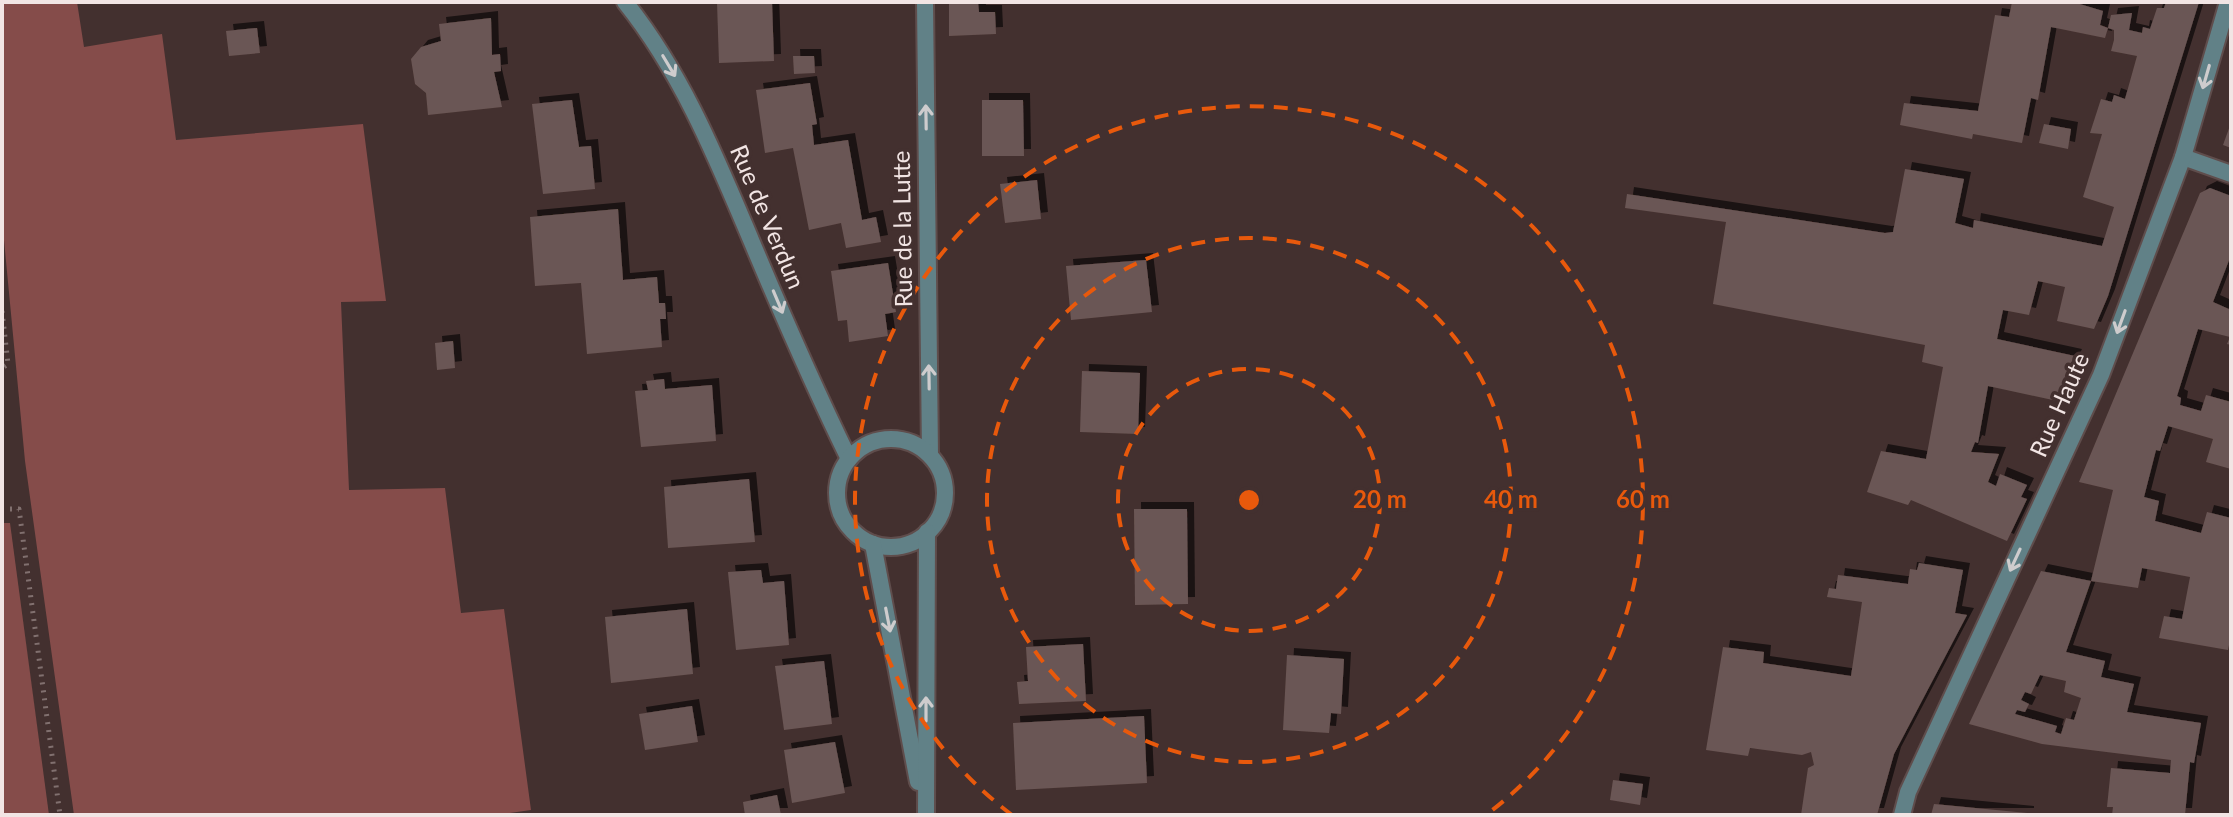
<svg xmlns="http://www.w3.org/2000/svg" width="2233" height="817" font-family="Lato,sans-serif">
<style>
.green{fill:#854c4a}
.building{fill:#6b5654;fill-rule:evenodd;filter:url(#shadow)}
.lines{fill:none;stroke-linecap:round;stroke-linejoin:round}
.minor-casing{stroke:#5f4d4c;stroke-width:20}
.path{stroke:#81706f;stroke-width:5;stroke-dasharray:2 6;stroke-linecap:butt}
.minor{stroke:#618187;stroke-width:16}
.oneway{stroke:#cecccd}
.ring{fill:none;stroke:#e8590c;stroke-width:4;stroke-dasharray:14 10}
.labels{text-anchor:middle;stroke-width:7;stroke-linejoin:round;paint-order:stroke}
.street-label{font-size:24px;fill:#f2e5e4;stroke:#43302f}
.centre{fill:#e8590c;stroke:#43302f;stroke-width:4}
.ring-label{font-size:24px;text-anchor:middle;font-weight:bold;fill:#e8590c;stroke:#43302f;stroke-width:7;stroke-linejoin:round;paint-order:stroke}
</style>
<defs>
<filter id="shadow"><feDropShadow dx="7" dy="-7" stdDeviation="0" flood-color="#0009"/></filter>
</defs>
<rect width="100%" height="100%" fill="#43302f"/>
<!-- green -->
<g class="green">
<polygon points="2,2 77,2 84,47 162,34 176,140 363,124 386,301 341,302 349,490 445,488 461,613 504,609 531,810 496,815 74,815 25,461 2,219"/>
<polygon points="2,523 10,523 49,815 2,815"/>
</g>
<!-- building -->
<g class="building">
<polygon points="717,2 772,2 774,61 719,63"/>
<polygon points="949,2 978,2 979,12 995,12 996,34 949,36"/>
<polygon points="2012,2 2073,2 2103,11 2100,25 2108,28 2105,38 2051,27 2038,100 2031,98 2022,143 1973,134 1972,139 1900,125 1904,103 1978,111 1995,15 2009,17"/>
<polygon points="2166,2 2199,2 2108,296 2094,329 2057,321 2065,287 2038,281 2029,315 2003,310 1997,339 2075,356 2066,375 2073,376 2062,402 1988,386 1978,443 1975,442 1971,452 1999,454 1988,482 1996,486 2000,474 2027,485 2021,497 2027,499 2007,541 1911,500 1908,505 1867,492 1881,451 1926,459 1943,367 1922,362 1925,345 1713,304 1726,222 1625,208 1627,194 1885,233 1893,232 1905,169 1964,179 1955,223 1973,228 1974,220 2102,246 2114,207 2083,197 2102,134 2090,133 2101,99 2112,102 2114,95 2125,99 2137,56 2111,51 2114,40 2114,30 2108,28 2111,15 2132,13 2129,30 2142,33 2143,27 2150,29 2157,8 2164,8"/>
<polygon points="491,18 492,55 500,54 501,71 494,72 502,107 428,115 426,93 415,84 411,59 421,47 441,41 439,24"/>
<polygon points="257,28 260,53 229,56 226,31"/>
<polygon points="793,56 814,56 815,73 794,74"/>
<polygon points="810,83 817,124 812,125 814,145 848,140 862,220 876,217 881,242 846,248 841,223 809,230 793,148 765,153 756,90"/>
<polygon points="572,100 579,147 591,146 595,189 543,194 532,104"/>
<polygon points="982,100 1023,100 1024,156 982,156"/>
<polygon points="2231,123 2231,148 2223,145"/>
<polygon points="2044,124 2071,129 2068,149 2039,143"/>
<polygon points="1037,180 1041,219 1005,223 1000,184"/>
<polygon points="2210,188 2231,196 2231,255 2213,302 2231,310 2231,345 2227,344 2230,337 2198,329 2177,396 2181,398 2180,405 2201,411 2206,395 2231,402 2231,469 2206,462 2213,439 2168,426 2160,451 2156,450 2144,497 2159,501 2155,521 2201,533 2207,512 2231,518 2231,635 2228,650 2159,638 2164,616 2182,619 2190,577 2142,568 2138,588 2091,581 2113,490 2079,482 2200,193"/>
<polygon points="618,209 623,280 657,277 659,303 665,303 666,319 660,319 662,347 587,354 581,283 535,286 530,217"/>
<polygon points="1146,260 1152,312 1071,320 1066,266"/>
<polygon points="888,263 896,312 885,314 888,336 849,342 847,320 838,321 831,271"/>
<polygon points="453,341 455,368 437,370 435,343"/>
<polygon points="1082,371 1140,373 1138,434 1080,432"/>
<polygon points="664,379 665,389 712,385 716,441 641,447 635,391 648,390 646,381"/>
<polygon points="749,479 755,542 668,548 664,487"/>
<polygon points="1134,509 1187,509 1188,604 1135,605"/>
<polygon points="1919,563 1963,570 1955,613 1967,615 1894,754 1877,815 1801,815 1808,768 1814,765 1811,752 1802,755 1750,748 1748,756 1706,750 1723,647 1764,652 1763,663 1851,676 1862,602 1827,597 1829,588 1836,589 1838,575 1908,584 1910,569 1917,570"/>
<polygon points="761,570 763,583 784,581 789,645 736,650 728,572"/>
<path d="M2041 571 2091 581 2066 652 2105 661 2101 677 2134 684 2127 712 2201 723 2194 763 2190 762 2185 815H2112L2113 807H2107L2111 768 2170 773 2171 760 2042 744 1969 724ZM2040 675 2066 681 2064 692 2081 698 2074 720 2066 718 2061 734 2055 732 2057 726 2015 714 2017 710 2025 712 2029 704 2021 700 2025 692 2031 694Z"/>
<polygon points="687,609 693,674 611,683 605,617"/>
<polygon points="1083,644 1086,701 1019,704 1017,682 1028,681 1026,647"/>
<polygon points="1287,655 1344,659 1341,714 1331,713 1329,733 1283,730"/>
<polygon points="824,661 832,724 784,730 775,666"/>
<polygon points="692,706 698,742 645,750 639,714"/>
<polygon points="1144,716 1147,783 1016,790 1013,723"/>
<polygon points="835,742 845,793 792,803 784,750"/>
<polygon points="1613,780 1643,784 1640,805 1610,800"/>
<polygon points="777,795 781,815 745,815 743,802"/>
<polygon points="1934,804 2027,813 2027,815 1931,815"/>
</g>
<g class="lines">
<defs>
<g id="minor">
<path d="M625 2C682 73 716 157 751 240 782 314 814 387 849 459"/>
<polyline points="925,2 930,455"/>
<polyline points="2183,157 2231,174"/>
<circle cx="891" cy="493" r="54"/>
<polyline points="873,544 918,782"/>
<polyline points="926,815 927,532"/>
<polyline points="1902,815 1908,792 2101,375 2183,157 2228,2"/>
</g>
</defs>
<!-- minor casing -->
<use href="#minor" class="minor-casing"/>
<!-- path -->
<g class="path">
<polyline points="2,311 8,364 2,368"/>
<polyline points="2,509 19,509 60,815"/>
</g>
<!-- minor -->
<use href="#minor" class="minor"/>
</g>
<!-- one-way arrows -->
<defs><path id="oneway-shaft" d="M-6 0H5M1.5-3L5.5 0L1.5 3" fill="none" stroke-width="1.6" stroke-linecap="round" stroke-linejoin="round" transform="scale(2)"/></defs>
<g class="oneway">
<use href="#oneway-shaft" transform="translate(669 66) rotate(59)"/>
<use href="#oneway-shaft" transform="translate(2206 77) rotate(106)"/>
<use href="#oneway-shaft" transform="translate(926 117) rotate(-91)"/>
<use href="#oneway-shaft" transform="translate(778 302) rotate(67)"/>
<use href="#oneway-shaft" transform="translate(2121 322) rotate(110)"/>
<use href="#oneway-shaft" transform="translate(929 377) rotate(-91)"/>
<use href="#oneway-shaft" transform="translate(2015 560) rotate(115)"/>
<use href="#oneway-shaft" transform="translate(888 620) rotate(79)"/>
<use href="#oneway-shaft" transform="translate(926 709) rotate(-90)"/>
</g>
<!-- distance rings -->
<g class="ring">
<circle cx="1249" cy="500" r="131"/>
<circle cx="1249" cy="500" r="262"/>
<path d="M1012 815A394 394 0 1 1 1486 815"/>
</g>
<g class="labels">
<!-- street labels -->
<g class="street-label">
<text transform="translate(767 217) rotate(67)" y="8">Rue de Verdun</text>
<text transform="translate(903 229) rotate(-91)" y="8">Rue de la Lutte</text>
<text transform="translate(2060 405) rotate(-66)" y="8">Rue Haute</text>
</g>
</g>
<circle cx="1249" cy="500" r="12" class="centre"/>
<g class="ring-label">
<text x="1380" y="508">20 m</text>
<text x="1511" y="508">40 m</text>
<text x="1643" y="508">60 m</text>
</g>
<!-- border -->
<rect width="2233" height="817" fill="none" stroke="#f2e5e4" stroke-width="8"/>
</svg>
